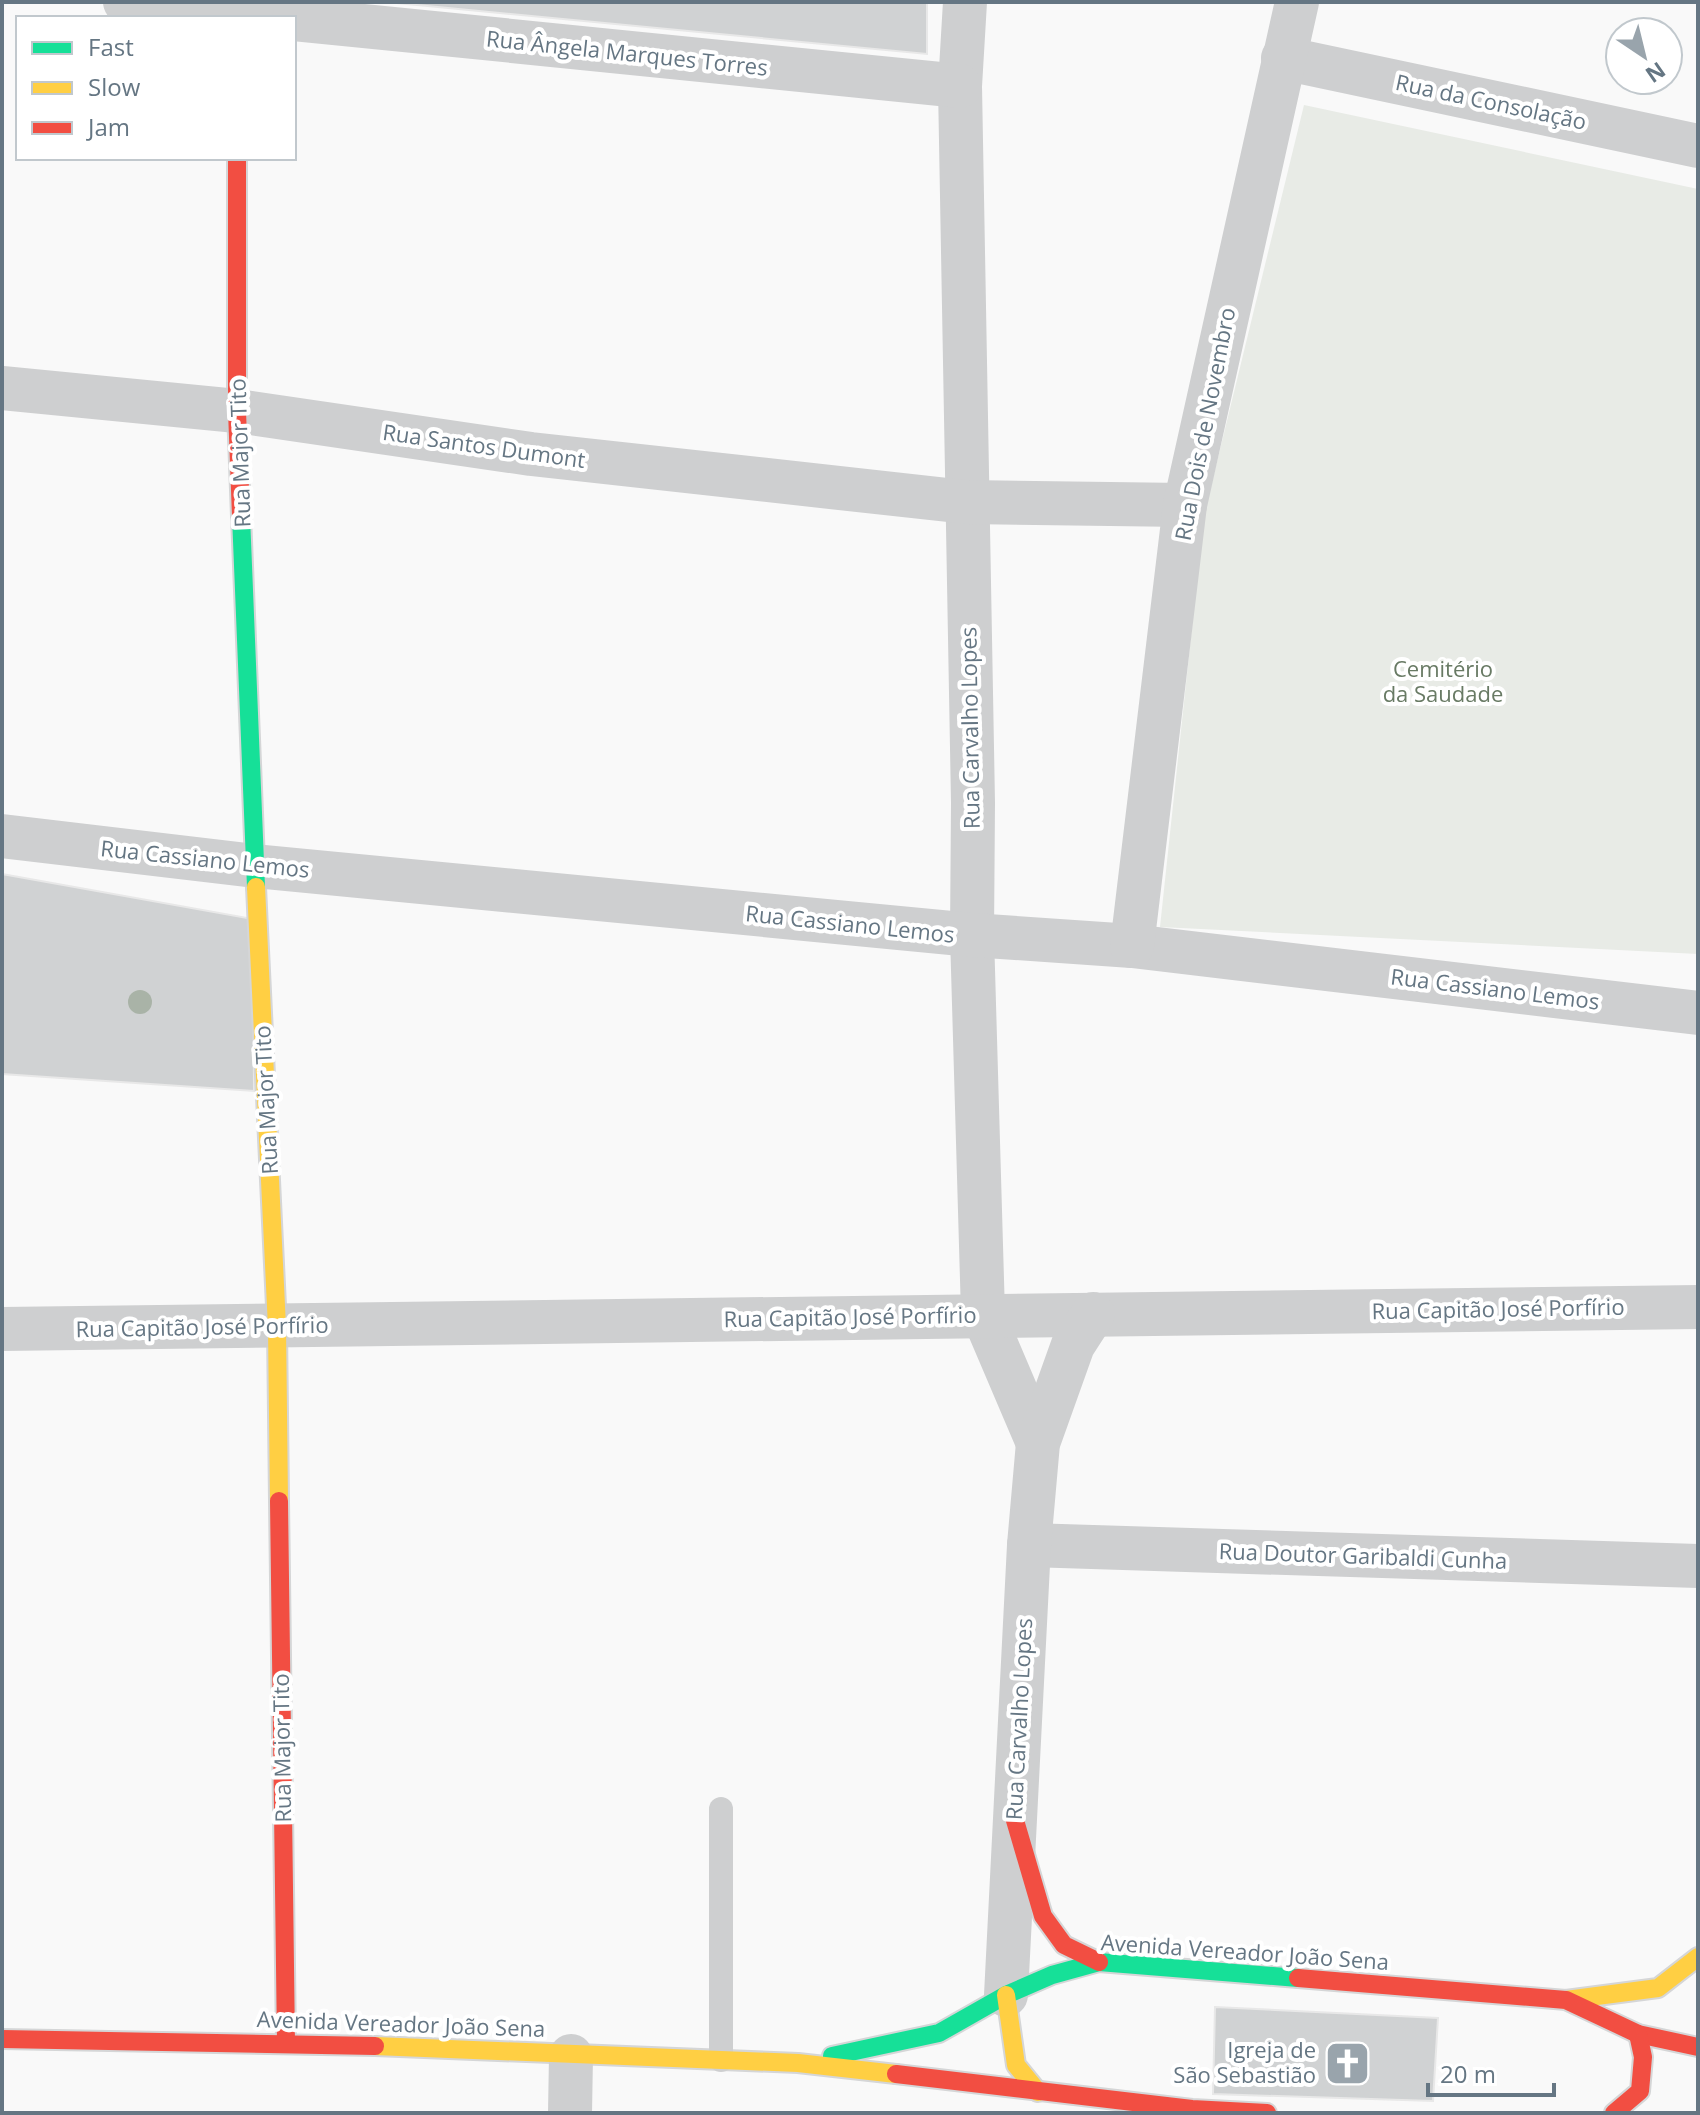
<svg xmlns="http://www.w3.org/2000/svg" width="1700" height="2115" font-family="'Open Sans',sans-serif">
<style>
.green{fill:#e8ebe6}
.building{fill:#d0d2d3;stroke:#e8e8e8;stroke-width:2}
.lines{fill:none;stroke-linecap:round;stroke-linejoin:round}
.fast-casing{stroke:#d5d6d7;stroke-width:22}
.slow-casing{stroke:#d5d6d7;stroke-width:22}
.jam-casing{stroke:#d5d6d7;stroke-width:22}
.lane{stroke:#cecfd0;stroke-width:24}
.street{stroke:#cecfd0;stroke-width:44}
.fast{stroke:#16e098;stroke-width:18}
.slow{stroke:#ffcf43;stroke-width:18}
.jam{stroke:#f24e42;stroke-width:18}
.tree{fill:#a9b3a7}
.labels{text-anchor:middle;stroke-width:8;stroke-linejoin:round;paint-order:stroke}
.street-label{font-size:22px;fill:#657683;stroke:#fff}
.park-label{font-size:22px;fill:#687a64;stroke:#fff}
.poi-label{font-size:22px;fill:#657683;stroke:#fff;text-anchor:end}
</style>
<rect width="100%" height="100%" fill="#f9f9f9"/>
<!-- green -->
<polygon class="green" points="1304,105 1698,189 1698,954 1160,927 1204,515"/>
<!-- building -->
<g class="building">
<polygon points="386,2 927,2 927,54"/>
<polygon points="2,874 253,919 254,1091 2,1074"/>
<polygon points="1215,2007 1438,2018 1433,2101 1213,2094"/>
</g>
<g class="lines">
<defs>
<g id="fast">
<polyline points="241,516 256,887"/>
<polyline points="832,2056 939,2033 1006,1995 1052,1975 1099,1962 1298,1978"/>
</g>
<g id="slow">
<polyline points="256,887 277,1327 279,1501"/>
<polyline points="1006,1995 1016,2065 1038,2092"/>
<polyline points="1566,2000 1658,1988 1698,1957"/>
<polyline points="375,2046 798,2063 896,2074"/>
</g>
<g id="jam">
<polyline points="237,158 237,411 241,516"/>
<polyline points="279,1501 286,2043"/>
<polyline points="1014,1817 1043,1916 1064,1945 1099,1962"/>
<polyline points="1298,1978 1566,2000 1638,2034 1698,2047"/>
<polyline points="2,2039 375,2046"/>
<polyline points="896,2074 1192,2109 1267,2113"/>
<polyline points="1614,2113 1640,2091 1643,2057 1638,2034"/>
</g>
</defs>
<!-- fast casing -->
<use href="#fast" class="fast-casing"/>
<!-- slow casing -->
<use href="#slow" class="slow-casing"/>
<!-- jam casing -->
<use href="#jam" class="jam-casing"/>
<!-- lane -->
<polyline class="lane" points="721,1809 721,2060"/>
<!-- street -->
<g class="street">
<polyline points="125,2 284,18"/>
<polyline points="965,2 960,86 973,803 972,935 983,1314 1038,1443"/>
<polyline points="294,19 960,86"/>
<polyline points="1283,58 1698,146"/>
<polyline points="2,388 237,411 531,454 966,502 1185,505"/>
<polyline points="2,836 255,866 972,935 1132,946 1698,1013"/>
<polyline points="1132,946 1185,505 1297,2"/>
<polyline points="2,1329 1698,1307"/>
<polyline points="1029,1545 1698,1566"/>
<polyline points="1006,1995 1029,1545 1038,1443 1073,1345 1093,1314"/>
<polyline points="570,2113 571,2056"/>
</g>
<!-- fast -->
<use href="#fast" class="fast"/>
<!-- slow -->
<use href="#slow" class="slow"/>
<!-- jam -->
<use href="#jam" class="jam"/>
</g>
<!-- trees -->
<circle class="tree" cx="140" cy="1002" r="12"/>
<!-- icons -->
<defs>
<symbol id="church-square" viewBox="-11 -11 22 22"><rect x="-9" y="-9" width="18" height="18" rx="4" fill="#99a4ac" stroke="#fff"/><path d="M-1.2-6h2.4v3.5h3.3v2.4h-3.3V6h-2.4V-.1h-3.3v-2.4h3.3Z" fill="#fff"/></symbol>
</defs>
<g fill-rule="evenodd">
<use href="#church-square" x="1322" y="2038" width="51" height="51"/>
</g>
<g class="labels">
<!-- street labels -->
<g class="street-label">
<text transform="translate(627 53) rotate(6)" y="8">Rua Ângela Marques Torres</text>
<text transform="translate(1491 102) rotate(12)" y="8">Rua da Consolação</text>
<text transform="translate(1205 424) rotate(-79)" y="8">Rua Dois de Novembro</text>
<text transform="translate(484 446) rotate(8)" y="8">Rua Santos Dumont</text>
<text transform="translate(240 453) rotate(-92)" y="8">Rua Major Tito</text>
<text transform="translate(970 728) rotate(-91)" y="8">Rua Carvalho Lopes</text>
<text transform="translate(205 859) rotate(6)" y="8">Rua Cassiano Lemos</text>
<text transform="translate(850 924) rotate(6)" y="8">Rua Cassiano Lemos</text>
<text transform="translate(1495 989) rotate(7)" y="8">Rua Cassiano Lemos</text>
<text transform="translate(266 1100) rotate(-93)" y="8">Rua Major Tito</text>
<text transform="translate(1498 1309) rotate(-1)" y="8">Rua Capitão José Porfírio</text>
<text transform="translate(850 1317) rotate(-1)" y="8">Rua Capitão José Porfírio</text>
<text transform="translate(202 1327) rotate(-1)" y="8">Rua Capitão José Porfírio</text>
<text transform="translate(1363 1556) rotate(2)" y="8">Rua Doutor Garibaldi Cunha</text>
<text transform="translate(1019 1719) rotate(-87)" y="8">Rua Carvalho Lopes</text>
<text transform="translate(282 1748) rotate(-91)" y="8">Rua Major Tito</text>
<text transform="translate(1245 1952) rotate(4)" y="8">Avenida Vereador João Sena</text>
<text transform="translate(401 2024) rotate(2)" y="8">Avenida Vereador João Sena</text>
</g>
<!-- park labels -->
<g class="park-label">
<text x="1443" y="677">Cemitério<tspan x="1443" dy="25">da Saudade</tspan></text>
</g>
<!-- poi labels -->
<g class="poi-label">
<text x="1316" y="2058">Igreja de<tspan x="1316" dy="25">São Sebastião</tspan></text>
</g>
</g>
<!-- border -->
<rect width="1700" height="2115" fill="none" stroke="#657683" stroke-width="8"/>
<!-- legend -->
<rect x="16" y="16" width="280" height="144" fill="#ffffff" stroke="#c1c8cd" stroke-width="2"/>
<rect x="32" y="42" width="40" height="12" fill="#16e098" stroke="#c1c8cd" stroke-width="2"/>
<text x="88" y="56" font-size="24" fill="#657683">Fast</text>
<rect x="32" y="82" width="40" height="12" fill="#ffcf43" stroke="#c1c8cd" stroke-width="2"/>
<text x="88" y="96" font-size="24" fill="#657683">Slow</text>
<rect x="32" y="122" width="40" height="12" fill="#f24e42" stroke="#c1c8cd" stroke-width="2"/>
<text x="88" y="136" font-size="24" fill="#657683">Jam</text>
<!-- north arrow -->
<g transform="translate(1644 56) rotate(145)"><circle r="38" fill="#ffffff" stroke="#c1c8cd" stroke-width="2"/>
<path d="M0-6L14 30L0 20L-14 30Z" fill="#99a4ac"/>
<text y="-12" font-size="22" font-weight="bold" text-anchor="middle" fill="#657683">N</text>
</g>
<!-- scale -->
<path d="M1428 2083v12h126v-12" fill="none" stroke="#657683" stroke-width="4"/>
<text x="1440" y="2083" font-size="24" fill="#657683" stroke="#ffffff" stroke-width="6" paint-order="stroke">20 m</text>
</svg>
